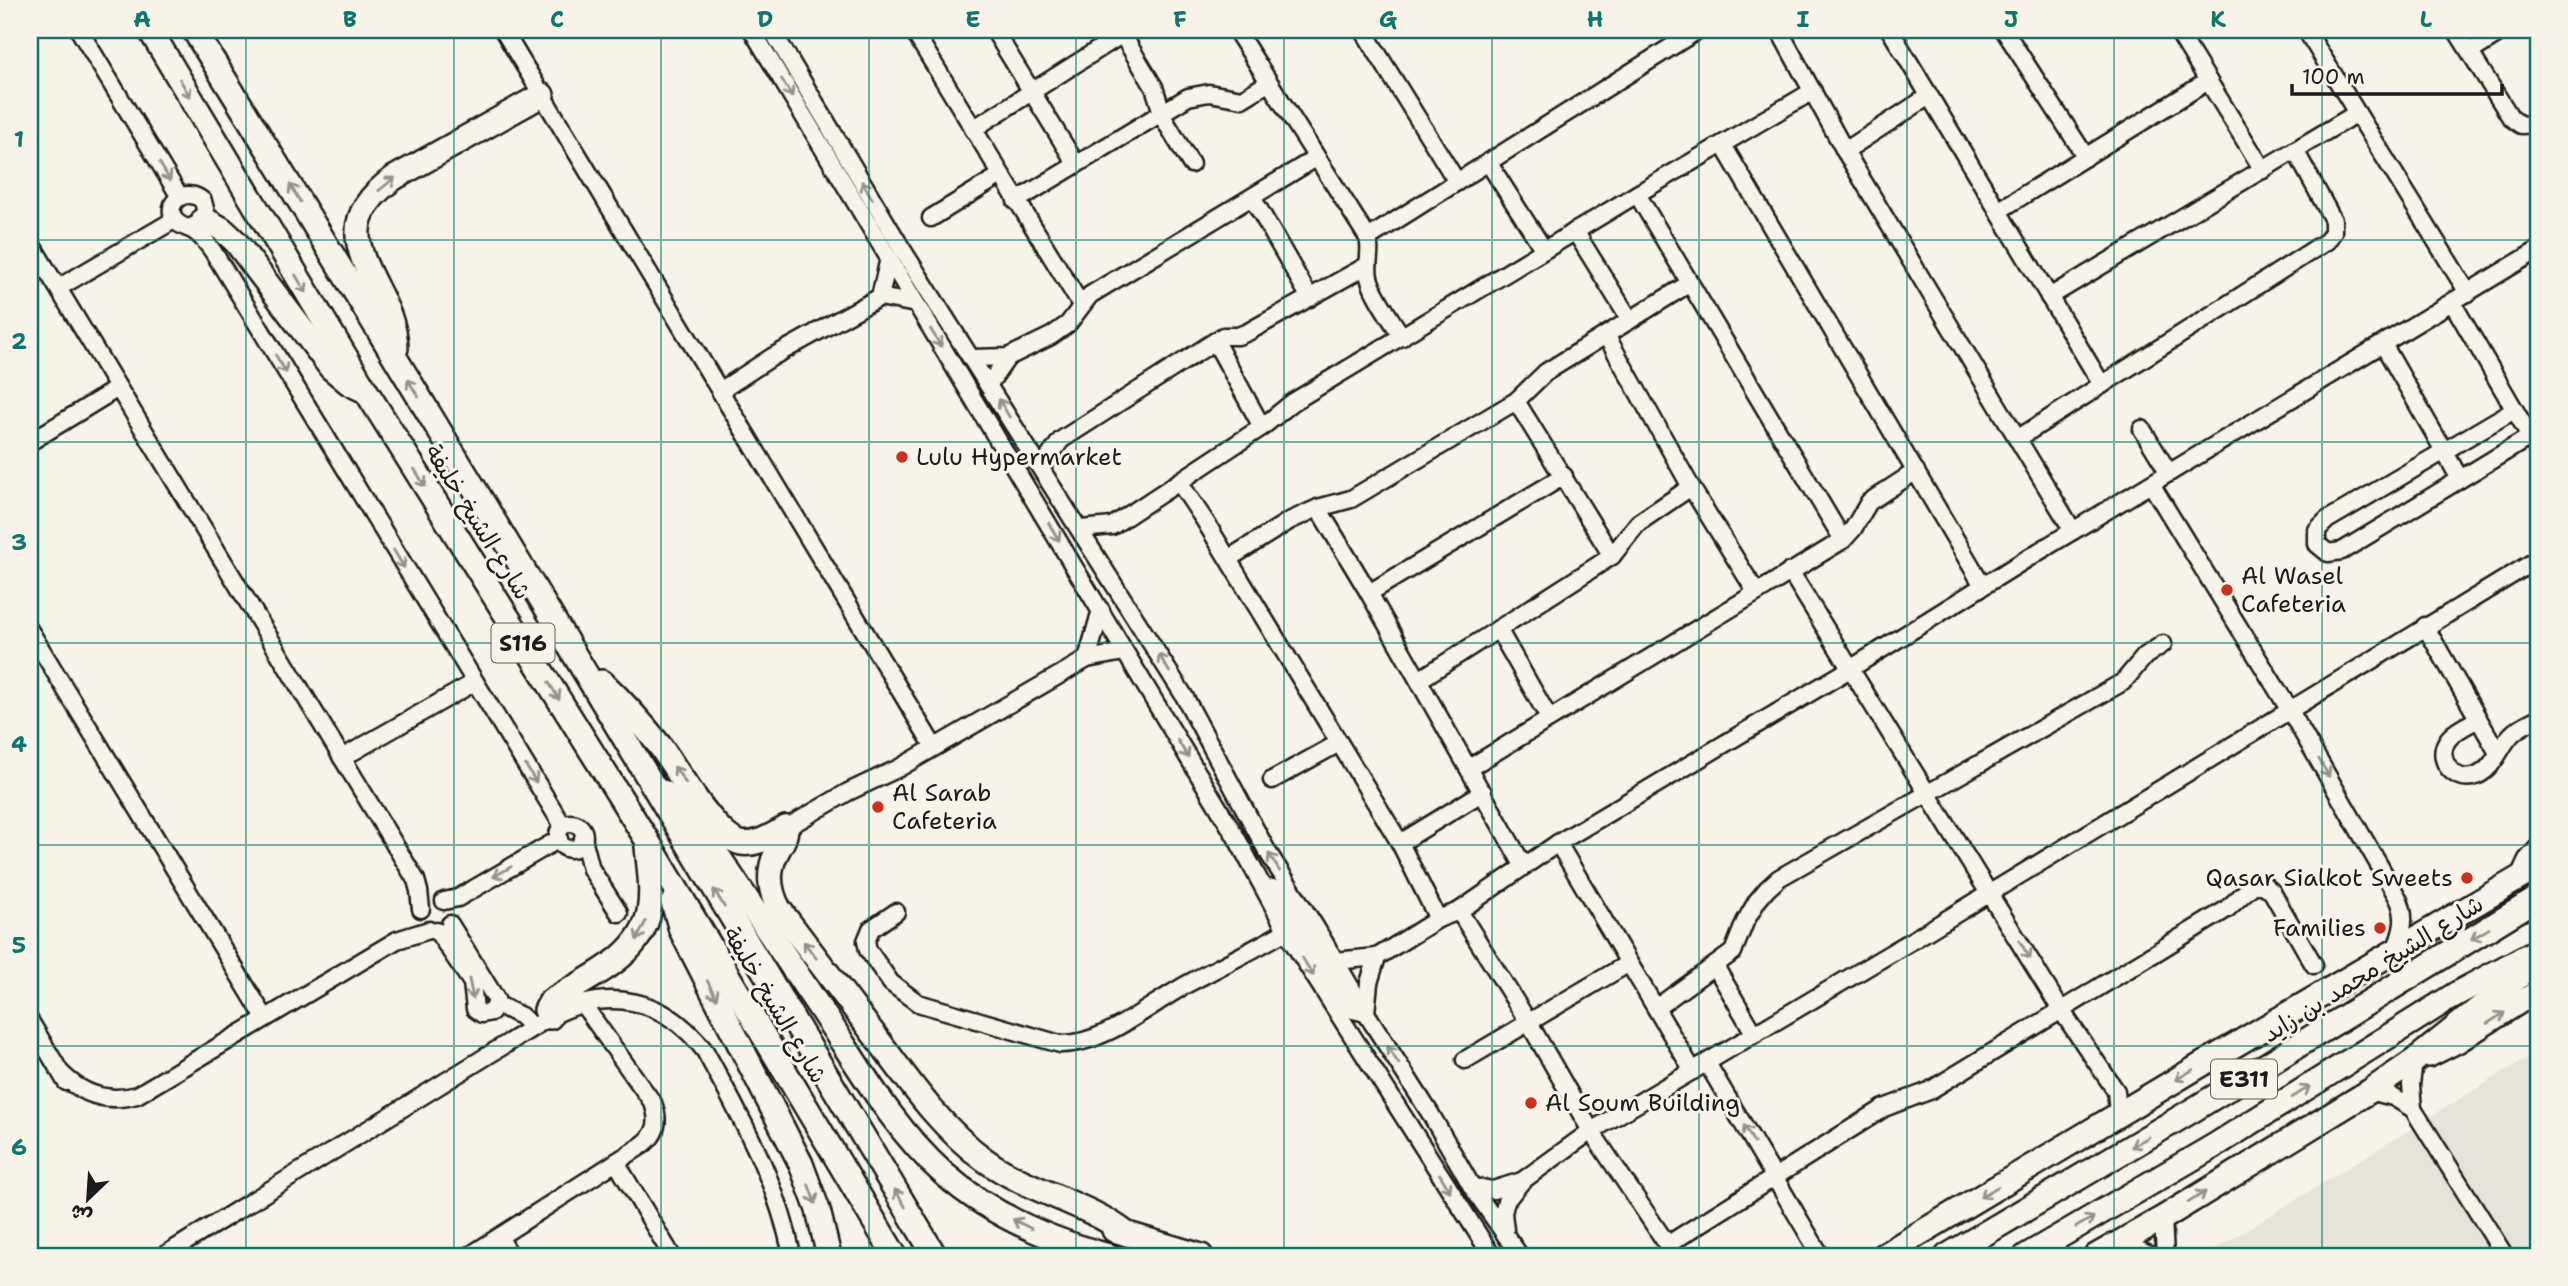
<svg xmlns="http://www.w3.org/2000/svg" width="2568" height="1286" font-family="'Shantell Sans','Playpen Sans Arabic',sans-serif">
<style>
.built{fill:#e6e3d9}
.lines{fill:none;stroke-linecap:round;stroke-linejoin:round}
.minor-casing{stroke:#1c1c1c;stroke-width:21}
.major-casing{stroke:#1c1c1c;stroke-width:26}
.highway-casing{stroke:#1c1c1c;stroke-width:28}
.minor{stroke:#f7f3e8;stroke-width:16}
.major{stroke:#f7f3e8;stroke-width:21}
.highway{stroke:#f7f3e8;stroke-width:23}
.oneway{stroke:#94928c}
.grid{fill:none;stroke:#0f766e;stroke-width:2;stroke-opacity:0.55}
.poi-dot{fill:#c8321e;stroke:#f7f3e8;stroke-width:2.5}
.labels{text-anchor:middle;stroke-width:6;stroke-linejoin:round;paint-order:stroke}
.shield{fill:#f7f3e8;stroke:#5e5c59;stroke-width:2}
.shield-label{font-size:23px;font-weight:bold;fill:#1c1c1c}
.poi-label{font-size:24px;fill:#1c1c1c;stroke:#f7f3e8;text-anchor:start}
.street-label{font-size:24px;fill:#1c1c1c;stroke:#f7f3e8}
.neatline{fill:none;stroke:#0f766e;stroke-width:2.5}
.grid-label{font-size:23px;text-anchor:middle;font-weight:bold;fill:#0f766e}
</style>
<rect width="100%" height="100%" fill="#f7f3e8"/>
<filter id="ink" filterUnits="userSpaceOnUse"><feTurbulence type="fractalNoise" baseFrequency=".0143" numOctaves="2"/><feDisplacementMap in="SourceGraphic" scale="14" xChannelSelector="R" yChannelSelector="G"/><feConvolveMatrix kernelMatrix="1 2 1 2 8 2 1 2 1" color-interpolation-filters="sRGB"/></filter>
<g filter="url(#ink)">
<!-- built -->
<polygon class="built" points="2538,1051 2538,1256 2204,1256"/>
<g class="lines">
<defs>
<g id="minor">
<polyline points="79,30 180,197"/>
<polyline points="503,30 934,747"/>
<polyline points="752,30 1236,837 1292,941 1492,1256"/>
<polyline points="772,30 902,249 1183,694 1267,851 1316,928 1366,1013 1430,1113 1472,1187 1520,1256"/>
<polyline points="913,30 1081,305"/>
<polyline points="994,30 1076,164"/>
<path d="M1236 30 1368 238C1372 251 1366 263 1369 277 1373 295 1392 320 1402 337"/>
<polyline points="1363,30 1457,182"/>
<polyline points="1779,30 1845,151 2073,531"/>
<polyline points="1890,30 2102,385"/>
<polyline points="2004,30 2086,157"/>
<polyline points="2177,30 2263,170"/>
<polyline points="2306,30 2468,293"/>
<polyline points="2456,30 2511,118 2521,125 2538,124"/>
<polyline points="1122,34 1154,87 1164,119 1191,164"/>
<polyline points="2470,52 2505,30"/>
<polyline points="973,129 1129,30"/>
<polyline points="1723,145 1983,586"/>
<polyline points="1845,151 1929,96"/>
<polyline points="1488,162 1544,250"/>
<polyline points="1637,194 1843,540"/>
<polyline points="1252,197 1310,298"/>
<polyline points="1016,201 1188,97 1209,93 1242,99 1268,83"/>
<polyline points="1998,211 2208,81"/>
<polyline points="931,218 1001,175"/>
<path d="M189 228 202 222 206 213 203 201C187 186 163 202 175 220 180 227 188 227 194 231 203 237 208 244 214 253L563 826"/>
<polyline points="1575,231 1630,320"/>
<polyline points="1368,238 1698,30"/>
<polyline points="30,242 416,880 419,891 421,909"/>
<polyline points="58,288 174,220"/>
<polyline points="880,297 889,258"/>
<polyline points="2049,297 2357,113"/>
<polyline points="2452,302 2538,450"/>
<polyline points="1606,335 1691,487 1756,592"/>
<polyline points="1216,343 1262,427"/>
<polyline points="2383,344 2460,479"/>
<polyline points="973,358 1008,357 1051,336 1068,324 1090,295 1316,158"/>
<polyline points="989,384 1008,357"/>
<polyline points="720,391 772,357 880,297 916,304"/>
<polyline points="1516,401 1612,556"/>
<polyline points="2514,410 2327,520 2317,530 2317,544 2328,553 2342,551 2538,432"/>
<polyline points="2142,429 2169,473"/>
<polyline points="2017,439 2327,241 2333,232 2333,220 2295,150"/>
<polyline points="30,442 118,388"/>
<polyline points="1041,468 1061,440 1223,336 1238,336 1248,332 1368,265"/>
<polyline points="1179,482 1205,521 1400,843 1438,919"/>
<path d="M2151 484 2289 709 2398 898C2407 917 2403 931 2395 950"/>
<polyline points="1318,508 1369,593 1523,865"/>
<polyline points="1081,529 1112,526 1262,427 1293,402 1637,194 1813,91"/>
<polyline points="1228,559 1289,521 1318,508 1351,499 1516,401 1546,372 1690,283"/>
<polyline points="1790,571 2061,1010 2116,1091 2118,1114"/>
<polyline points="1369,593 1564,476"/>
<polyline points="2425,626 2498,753"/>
<polyline points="1498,629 1549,718"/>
<polyline points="30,631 265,1018"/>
<polyline points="1087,659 1101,610"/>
<polyline points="1419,680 1612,556 1638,523 1691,487"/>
<path d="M2478 719C2468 725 2453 731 2447 741 2435 760 2455 784 2476 776 2494 769 2499 748 2511 735 2518 727 2529 723 2538 718"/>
<polyline points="342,758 475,682"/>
<polyline points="1469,768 1843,540 1853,529 1869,502 1916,471"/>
<polyline points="1272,780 1339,743"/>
<circle cx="571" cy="836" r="13"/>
<polyline points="786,828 848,792 899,768 1087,659 1124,652"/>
<polyline points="583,838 591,869 619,913"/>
<polyline points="1400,843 1483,792"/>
<polyline points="1558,843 1693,1071"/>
<polyline points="1273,888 1353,1010 1366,1013 1369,983 1377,957"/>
<polyline points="444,901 458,898 559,839"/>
<polyline points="1459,911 1529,1023 1591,1131 1675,1256"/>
<path d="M896 912 871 929 866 941 868 950 891 983 918 1003 1060 1044C1105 1045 1151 1003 1191 982 1223 965 1255 949 1286 931"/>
<polyline points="437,931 472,983 475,1009 482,1014 492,1012 496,1004 496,999 450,924"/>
<polyline points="1335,961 1377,957 1438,919 1459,911 1558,843 1850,669 2028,558 2538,250"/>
<polyline points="1715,966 1754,1033"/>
<polyline points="496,1004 521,1016 533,1027"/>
<polyline points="1656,1008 1733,952 1745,922 1757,901 1767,889 1779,878 2123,682 2145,656 2163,644"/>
<polyline points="30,1021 66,1082"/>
<polyline points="1465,1060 1629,963"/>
<polyline points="1707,1063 1821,1256"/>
<path d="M62 1074C83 1095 108 1103 137 1095L397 940 429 930"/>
<polyline points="2370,1091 2393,1097 2413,1109 2505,1256"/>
<polyline points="2413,1109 2411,1085 2414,1061"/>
<polyline points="616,1162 672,1256"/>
<polyline points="1472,1187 1493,1190 1522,1181"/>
<polyline points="2163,1218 2165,1256"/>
<polyline points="1505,1230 1503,1213 1506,1201 1522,1181 1591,1131 1908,943 2538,559"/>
<polyline points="499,1237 511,1256"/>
<polyline points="1667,1245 1884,1108 1929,1091 2227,909 2253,885 2264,885 2272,892 2314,965"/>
<polyline points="2116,1245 2134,1248 2152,1256"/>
<path d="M163 1256 550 1017C609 986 665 998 705 1051 741 1117 778 1183 792 1256"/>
<path d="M469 1256 641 1146C657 1135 660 1121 653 1103L582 1003"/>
</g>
<g id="major">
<polyline points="2522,876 2529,861 2538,851"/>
<polyline points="2429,1056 2459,1041 2538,991"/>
</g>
<g id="highway">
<polyline points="150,30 366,391 647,840 895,1256"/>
<path d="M194 30C446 436 689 847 935 1256"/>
<polyline points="204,219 222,229 236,242 331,368 349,383 361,389"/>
<path d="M396 348C395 284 312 236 394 178L542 95"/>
<path d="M602 682C623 702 642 723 660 746 676 768 716 838 741 843 757 846 772 835 786 828"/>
<path d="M663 792 683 808 698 826C742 892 787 959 831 1025 865 1077 897 1132 943 1173 990 1215 1049 1240 1109 1256"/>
<path d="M786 828C786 839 780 845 776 854 767 872 770 892 779 909 812 953 846 997 879 1041 911 1084 941 1128 985 1160 1029 1192 1086 1202 1127 1234"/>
<polyline points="673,902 681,930 801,1164 818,1210 829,1256"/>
<path d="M550 1017 546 1010 551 1001C587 978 640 958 649 912 653 891 649 868 647 847"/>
<polyline points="1114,1230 1201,1256"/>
<polyline points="1882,1256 2201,1065 2538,867"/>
<polyline points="1947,1256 2193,1110 2538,898"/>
<polyline points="2026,1256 2214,1146 2456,994 2538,950"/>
<polyline points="2096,1256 2163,1218 2370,1091 2414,1061 2538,961"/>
</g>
</defs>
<!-- minor casing -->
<use href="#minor" class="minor-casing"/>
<!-- major casing -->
<use href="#major" class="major-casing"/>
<!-- highway casing -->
<use href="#highway" class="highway-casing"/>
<!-- minor -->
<use href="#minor" class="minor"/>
<!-- major -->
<use href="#major" class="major"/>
<!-- highway -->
<use href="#highway" class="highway"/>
</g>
<!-- one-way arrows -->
<defs><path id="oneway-shaft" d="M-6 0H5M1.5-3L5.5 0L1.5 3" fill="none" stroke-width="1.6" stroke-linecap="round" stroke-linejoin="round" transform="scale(1.75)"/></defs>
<g class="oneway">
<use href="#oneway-shaft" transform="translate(185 88) rotate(59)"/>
<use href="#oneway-shaft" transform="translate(787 88) rotate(59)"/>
<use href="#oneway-shaft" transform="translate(165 172) rotate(59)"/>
<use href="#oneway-shaft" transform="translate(387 184) rotate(-39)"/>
<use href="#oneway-shaft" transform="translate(867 190) rotate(-121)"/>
<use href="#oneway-shaft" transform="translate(295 193) rotate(-121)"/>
<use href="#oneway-shaft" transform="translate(301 284) rotate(59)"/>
<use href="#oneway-shaft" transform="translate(936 338) rotate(58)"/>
<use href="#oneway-shaft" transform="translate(281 364) rotate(59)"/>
<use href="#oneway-shaft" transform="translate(413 388) rotate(-121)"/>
<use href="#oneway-shaft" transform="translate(1004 408) rotate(-121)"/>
<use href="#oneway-shaft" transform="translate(420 478) rotate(58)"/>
<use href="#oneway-shaft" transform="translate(1054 532) rotate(59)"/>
<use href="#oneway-shaft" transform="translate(399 559) rotate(59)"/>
<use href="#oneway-shaft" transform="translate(1164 663) rotate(-122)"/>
<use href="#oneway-shaft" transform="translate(554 691) rotate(58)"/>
<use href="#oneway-shaft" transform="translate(1183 749) rotate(58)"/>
<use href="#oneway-shaft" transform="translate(2324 768) rotate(60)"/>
<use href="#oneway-shaft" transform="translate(531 774) rotate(58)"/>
<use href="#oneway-shaft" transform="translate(680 775) rotate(-125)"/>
<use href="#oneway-shaft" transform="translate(1274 862) rotate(-122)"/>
<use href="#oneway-shaft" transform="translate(502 872) rotate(150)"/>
<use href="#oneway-shaft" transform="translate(719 898) rotate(-121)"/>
<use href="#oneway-shaft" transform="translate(641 931) rotate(116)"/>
<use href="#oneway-shaft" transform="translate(2480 934) rotate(149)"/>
<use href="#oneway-shaft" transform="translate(810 950) rotate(-127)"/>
<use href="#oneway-shaft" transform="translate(2025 950) rotate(59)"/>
<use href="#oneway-shaft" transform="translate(1308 967) rotate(58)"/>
<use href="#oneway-shaft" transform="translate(471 989) rotate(79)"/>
<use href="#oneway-shaft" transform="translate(712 990) rotate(63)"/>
<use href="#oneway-shaft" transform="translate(2496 1018) rotate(-32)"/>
<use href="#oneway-shaft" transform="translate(1393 1055) rotate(-123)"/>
<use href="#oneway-shaft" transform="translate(2184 1075) rotate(149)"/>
<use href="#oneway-shaft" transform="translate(2301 1092) rotate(-32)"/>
<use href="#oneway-shaft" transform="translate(1749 1134) rotate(-120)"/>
<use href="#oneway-shaft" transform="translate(2140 1142) rotate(150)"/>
<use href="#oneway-shaft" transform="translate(1445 1183) rotate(59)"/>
<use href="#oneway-shaft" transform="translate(1989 1192) rotate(149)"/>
<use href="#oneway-shaft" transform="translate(812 1194) rotate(70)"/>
<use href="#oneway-shaft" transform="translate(2197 1197) rotate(-32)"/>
<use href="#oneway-shaft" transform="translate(900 1198) rotate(-121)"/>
<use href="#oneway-shaft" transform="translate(2085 1222) rotate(-30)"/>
<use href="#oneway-shaft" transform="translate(1022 1224) rotate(-153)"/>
</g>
</g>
<!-- grid -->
<path class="grid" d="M246 30V1256M454 30V1256M661 30V1256M869 30V1256M1076 30V1256M1284 30V1256M1492 30V1256M1699 30V1256M1907 30V1256M2114 30V1256M2322 30V1256M30 240H2538M30 442H2538M30 643H2538M30 845H2538M30 1046H2538"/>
<!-- markers -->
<g class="poi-dot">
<circle cx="902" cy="457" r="7"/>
<circle cx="2227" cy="590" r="7"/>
<circle cx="878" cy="807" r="7"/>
<circle cx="2467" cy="878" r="7"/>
<circle cx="2380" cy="928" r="7"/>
<circle cx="1531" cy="1103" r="7"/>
</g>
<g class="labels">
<!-- shield labels -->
<g class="shield">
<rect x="491.5" y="623.5" width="63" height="39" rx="5"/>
<rect x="2211" y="1059.5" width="66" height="39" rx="5"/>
</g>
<g class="shield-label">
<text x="523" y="651">S116</text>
<text x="2244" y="1087">E311</text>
</g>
<!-- poi labels -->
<g class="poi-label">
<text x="916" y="465">Lulu Hypermarket</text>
<text x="2241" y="584">Al Wasel<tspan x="2241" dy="28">Cafeteria</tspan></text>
<text x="892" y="801">Al Sarab<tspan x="892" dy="28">Cafeteria</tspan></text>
<text x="2453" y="886" text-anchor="end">Qasar Sialkot Sweets</text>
<text x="2366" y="936" text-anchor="end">Families</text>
<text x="1545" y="1111">Al Soum Building</text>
</g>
<!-- street labels -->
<g class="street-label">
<text transform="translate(478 522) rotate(58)" y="8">شارع الشيخ خليفة</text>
<text transform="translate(2373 969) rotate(-32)" y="8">شارع الشيخ محمد بن زايد</text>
<text transform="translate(775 1005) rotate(59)" y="8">شارع الشيخ خليفة</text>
</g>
</g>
<!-- margin -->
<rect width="2568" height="1286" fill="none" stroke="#f7f3e8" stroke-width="77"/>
<!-- north arrow -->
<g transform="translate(88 1199) rotate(205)" stroke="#f7f3e8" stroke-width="5" paint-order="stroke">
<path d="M0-5L12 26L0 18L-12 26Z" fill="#1c1c1c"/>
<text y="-10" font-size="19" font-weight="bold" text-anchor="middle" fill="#1c1c1c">ش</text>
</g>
<!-- scale -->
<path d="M2292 84v10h210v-10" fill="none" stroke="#1c1c1c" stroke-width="3.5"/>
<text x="2302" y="84" font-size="21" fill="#1c1c1c" stroke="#f7f3e8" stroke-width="5" paint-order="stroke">100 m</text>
<rect x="38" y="38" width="2492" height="1210" class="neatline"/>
<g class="grid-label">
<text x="142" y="27">A</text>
<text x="350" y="27">B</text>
<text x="557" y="27">C</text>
<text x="765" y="27">D</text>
<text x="973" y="27">E</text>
<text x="1180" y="27">F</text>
<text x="1388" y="27">G</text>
<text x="1595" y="27">H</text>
<text x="1803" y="27">I</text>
<text x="2011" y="27">J</text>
<text x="2218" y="27">K</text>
<text x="2426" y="27">L</text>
<text x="19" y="147">1</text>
<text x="19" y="349">2</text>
<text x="19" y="550">3</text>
<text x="19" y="752">4</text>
<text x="19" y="953">5</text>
<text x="19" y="1155">6</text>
</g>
</svg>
